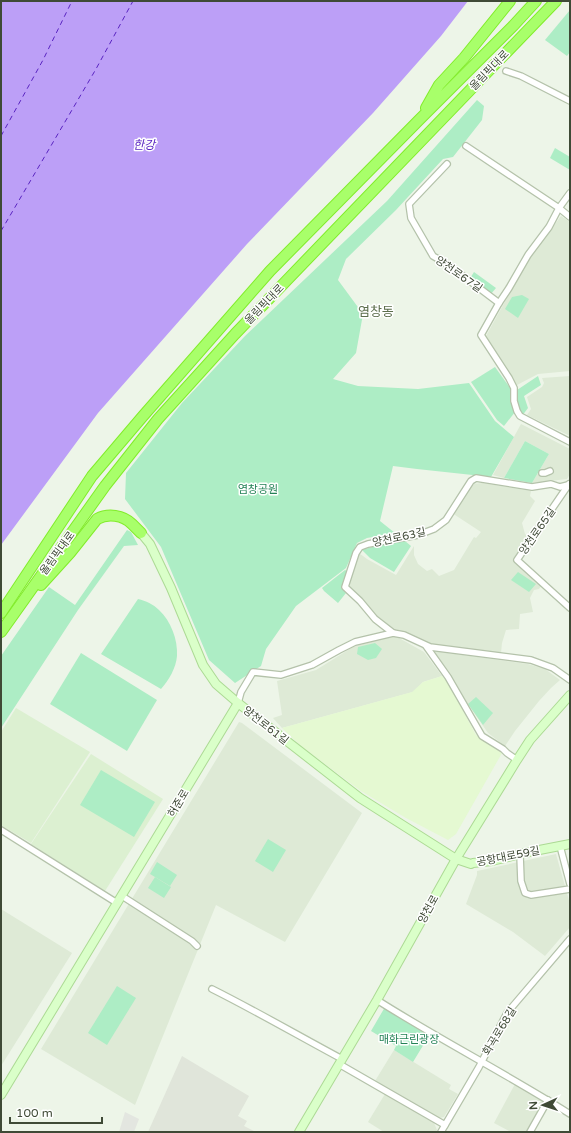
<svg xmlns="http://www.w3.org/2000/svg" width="571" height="1133" font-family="'Varela Round','Noto Sans KR',sans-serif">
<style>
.residential{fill:#deead6}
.commercial{fill:#e5f9d2}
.industrial{fill:#e0e5da}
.education{fill:#dcf0d1}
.green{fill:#adedc5}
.parking{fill:#e3e6e0}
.water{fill:#bc9ff7}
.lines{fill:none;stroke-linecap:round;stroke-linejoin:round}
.ferry{stroke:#5924c1;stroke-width:1;stroke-dasharray:5 4;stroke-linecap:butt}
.street-casing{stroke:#b4c2aa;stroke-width:8}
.secondary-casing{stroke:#acda94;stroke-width:10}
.highway-casing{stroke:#82ec2b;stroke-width:12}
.street{stroke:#fff;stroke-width:5.5}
.secondary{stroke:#daffc9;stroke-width:8}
.highway{stroke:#a8ff6a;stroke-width:10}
.labels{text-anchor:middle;stroke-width:3;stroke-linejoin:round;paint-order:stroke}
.street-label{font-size:11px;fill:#3f4a36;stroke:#fff}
.park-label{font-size:11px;fill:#238256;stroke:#fff}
.water-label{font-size:12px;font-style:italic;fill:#5924c1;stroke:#fff}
.quarter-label{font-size:13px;fill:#5c6e4c;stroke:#fff}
</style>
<rect width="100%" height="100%" fill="#edf5e8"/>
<!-- residential -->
<g class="residential">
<polygon points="561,216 570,222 570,371 538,374 517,385 514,384 510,375 486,336 528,260"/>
<polygon points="570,376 570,436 527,415 531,409 527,397 542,387 544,383 542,378"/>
<polygon points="521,424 570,449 570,474 567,479 532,483 549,454 525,441 504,478 493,475"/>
<polygon points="482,483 531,491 530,496 535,501 522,523 525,534 530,538 516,560 542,585 539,589 534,590 530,598 533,612 520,614 519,629 506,630 502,643 501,653 443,645 431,645 405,632 393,630 376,617 348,587 359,553 367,559 396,575 414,546 414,555 418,564 427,571 432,569 439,576 454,570 474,537 476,538 481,532 452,513 472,484"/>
<polygon points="392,636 399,638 424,652 442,676 423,682 413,692 282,728 273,718 282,715 277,681 316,670 353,647"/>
<polygon points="434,651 528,664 545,669 560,680 551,688 539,701 515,731 505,746 488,733 468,704 451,674"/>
<polygon points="239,722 242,723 362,813 285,942 216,905 135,1105 41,1049"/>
<polygon points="556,854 570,904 570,927 545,956 513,932 466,904 477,875 477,871"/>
<polygon points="1,909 72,953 1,1066"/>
<polygon points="394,1050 451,1085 449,1089 458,1094 444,1117 439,1118 375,1081"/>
<polygon points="515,1084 543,1099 544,1104 528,1132 511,1132 494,1123"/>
<polygon points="385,1094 434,1123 437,1130 436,1132 384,1132 368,1122"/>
</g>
<!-- commercial -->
<polygon class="commercial" points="442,676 447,681 476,735 502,753 456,834 448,840 406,818 361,791 302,747 282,728 412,692 423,682"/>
<!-- industrial -->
<polygon class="industrial" points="182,1056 249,1096 238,1116 247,1121 244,1126 256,1132 148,1132"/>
<!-- education -->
<g class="education">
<polygon points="16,708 90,752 31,843 1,825 1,732"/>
<polygon points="91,754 163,799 105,891 31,844"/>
</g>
<!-- green -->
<g class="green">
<polygon points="570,10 570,52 567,56 545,40"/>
<polygon points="477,100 484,106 482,120 453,157 443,159 396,210 346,259 338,280 363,314 356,353 333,379 358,386 418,389 469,383 495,421 514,437 491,477 417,469 393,466 380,521 395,533 367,538 357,543 346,568 296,606 266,649 261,666 235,683 209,660 161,547 125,499 126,473 182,403 245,336 387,201"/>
<polygon points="555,148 570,157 570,170 550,158"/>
<polygon points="474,272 496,288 490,295 469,280"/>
<polygon points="522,295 529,299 518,318 505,309 512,297"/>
<polygon points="495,367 511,389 515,412 504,426 497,420 471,382"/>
<polygon points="538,376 541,385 524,396 528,408 522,416 516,401 517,390"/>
<polygon points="525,441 549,454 532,483 504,478"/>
<polygon points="127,530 131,532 138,545 124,546 78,610 1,728 1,656 49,587 75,605"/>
<polygon points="405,541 411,546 394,572 370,558 362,550 375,546"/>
<polygon points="345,570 347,571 341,588 346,593 338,603 324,591 322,588"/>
<polygon points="518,572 536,584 529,592 511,580"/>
<path d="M138 599C146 601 153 604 159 610 171 621 178 640 177 656 176 668 169 680 161 689L101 654Z"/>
<polygon points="375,643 382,649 376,658 368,660 357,654 358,647"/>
<polygon points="81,653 157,700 127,751 50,704"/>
<polygon points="476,697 493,713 483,725 468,704"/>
<polygon points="101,770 155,802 134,837 80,805"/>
<polygon points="268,839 286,850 273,872 255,861"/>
<polygon points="157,862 177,875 170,886 150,874"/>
<polygon points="155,877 171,887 164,898 148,888"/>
<polygon points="117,986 136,998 107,1045 88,1033"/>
<polygon points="385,1007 430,1034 413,1062 394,1050 396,1046 371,1031"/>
</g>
<!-- parking -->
<polygon class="parking" points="125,1112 139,1119 134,1132 119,1132"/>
<!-- water -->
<polygon class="water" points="1,1 468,1 441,36 373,113 247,244 98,413 1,545"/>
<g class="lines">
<!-- ferry -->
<g class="ferry">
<polyline points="1,136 43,60 72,1"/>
<polyline points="1,231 96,69 133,1"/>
</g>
<defs>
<g id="street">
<polyline points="506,71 521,76 570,101"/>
<polyline points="466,146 559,208 570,217"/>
<polyline points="447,164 409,204 411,218 433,256 450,266 499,303"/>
<polyline points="570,193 559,208 549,227 528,255 509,288 499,303 481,335 509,378 514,388 514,401 517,411 520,416 570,442"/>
<polyline points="542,473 545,473 550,471"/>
<polyline points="569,484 517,560 570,608"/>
<polyline points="568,485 560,487 551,484 532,487 476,478 471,481 446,520 434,529 418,535 368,544 360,547 356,553 345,587 360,601 375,619 393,633 404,635 430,647 531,660 553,668 570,680"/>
<polyline points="426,646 448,677 482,736 503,749 507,753 517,760"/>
<polyline points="238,703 241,692 253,672 281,675 312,665 339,650 355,642 393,633"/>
<polyline points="1,830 117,903"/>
<polyline points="560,846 570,884"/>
<polyline points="520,855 521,881 525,893 531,895 570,889"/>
<polyline points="122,896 192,941 197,946"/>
<path d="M212 989C256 1011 299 1036 342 1059"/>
<path d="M377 1000C440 1040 507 1074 570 1114"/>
<polyline points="339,1064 445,1125"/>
<polyline points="441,1132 479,1067 507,1013 570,939"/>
<polyline points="530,1132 548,1100"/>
</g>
<g id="secondary">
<polyline points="141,533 150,544 171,588 203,665 216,684 238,703 360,798 456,859 471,864 473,863 492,861 524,853 570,844"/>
<polyline points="1,1095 238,703"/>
<polyline points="299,1132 377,1000 456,859 517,760 530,740 570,695"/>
</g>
<g id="highway">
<polyline points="426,108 439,85 464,58 510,1"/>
<path d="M41 585 70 553 97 519C108 513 123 515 132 524 135 527 138 530 141 533"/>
<polyline points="1,613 92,476 143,416 270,271 419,120 513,26 536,1"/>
<polyline points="1,632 105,486 158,419 235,334 556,1"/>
</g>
</defs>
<!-- street casing -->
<use href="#street" class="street-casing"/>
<!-- secondary casing -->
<use href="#secondary" class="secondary-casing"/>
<!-- highway casing -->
<use href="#highway" class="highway-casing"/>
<!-- street -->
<use href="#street" class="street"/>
<!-- secondary -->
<use href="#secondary" class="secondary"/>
<!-- highway -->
<use href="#highway" class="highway"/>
</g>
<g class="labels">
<!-- street labels -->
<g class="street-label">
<text transform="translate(489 70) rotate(-46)" y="4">올림픽대로</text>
<text transform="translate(459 274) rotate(35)" y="4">양천로67길</text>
<text transform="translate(264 304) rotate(-46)" y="4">올림픽대로</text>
<text transform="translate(537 531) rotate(-55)" y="4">양천로65길</text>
<text transform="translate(399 537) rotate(-12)" y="4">양천로63길</text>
<text transform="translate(57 553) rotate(-54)" y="4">올림픽대로</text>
<text transform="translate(266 725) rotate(38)" y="4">양천로61길</text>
<text transform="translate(178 803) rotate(-59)" y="4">허준로</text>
<text transform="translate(508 856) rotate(-11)" y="4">공항대로59길</text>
<text transform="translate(428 909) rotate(-61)" y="4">양천로</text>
<text transform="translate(499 1031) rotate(-59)" y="4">화곡로68길</text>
</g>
<!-- park labels -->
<g class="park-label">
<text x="258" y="493">염창공원</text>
<text x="409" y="1043">매화근린광장</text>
</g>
<!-- water labels -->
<g class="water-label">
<text x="144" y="149">한강</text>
</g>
<!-- quarter labels -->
<g class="quarter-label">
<text x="376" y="316">염창동</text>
</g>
</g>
<!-- border -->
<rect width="571" height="1133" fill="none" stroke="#3f4a36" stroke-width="4"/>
<!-- north arrow -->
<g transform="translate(543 1105) rotate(267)" stroke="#ffffff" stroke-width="3" paint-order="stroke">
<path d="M0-3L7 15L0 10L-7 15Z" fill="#3f4a36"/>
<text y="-6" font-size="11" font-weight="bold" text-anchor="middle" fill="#3f4a36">N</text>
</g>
<!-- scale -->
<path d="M10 1117v6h92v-6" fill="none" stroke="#3f4a36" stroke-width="2"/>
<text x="16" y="1117" font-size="12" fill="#3f4a36" stroke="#ffffff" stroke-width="3" paint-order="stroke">100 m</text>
</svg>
